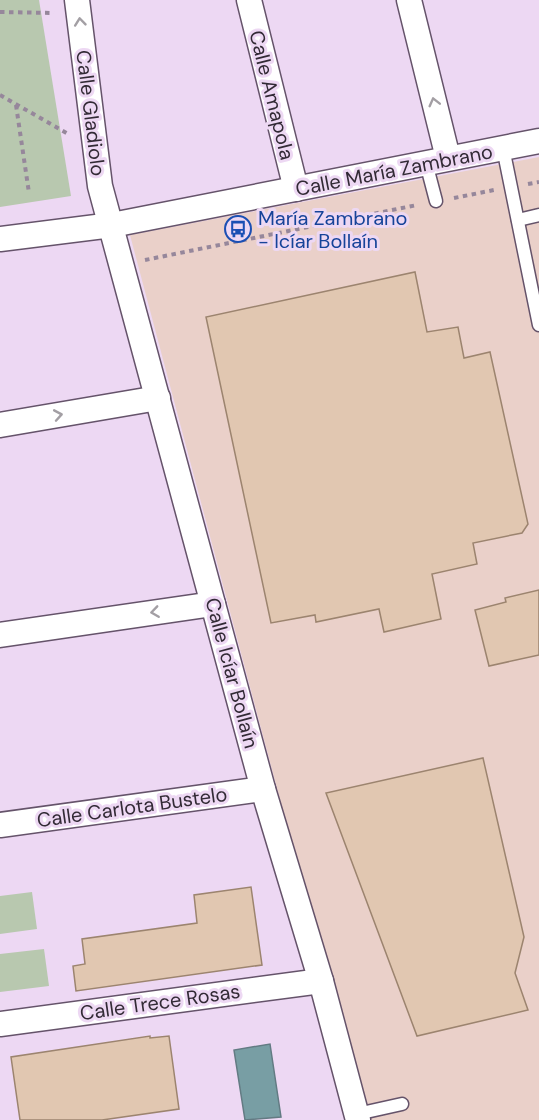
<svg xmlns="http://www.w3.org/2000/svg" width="539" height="1120" font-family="'DM Sans',sans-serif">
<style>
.industrial{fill:#ead0c9}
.green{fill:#b8c8af}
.water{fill:#789ea4;stroke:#637b83;stroke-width:1.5}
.building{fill:#e1c7b1;stroke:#9c846f;stroke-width:1.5}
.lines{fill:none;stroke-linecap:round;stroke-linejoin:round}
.service-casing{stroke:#65536a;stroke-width:15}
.minor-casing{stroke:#65536a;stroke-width:27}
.path{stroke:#96879b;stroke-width:4;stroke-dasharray:4.5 4.5;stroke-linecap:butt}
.service{stroke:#fff;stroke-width:12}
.minor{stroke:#fff;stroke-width:24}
.oneway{stroke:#a39fa4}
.labels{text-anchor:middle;stroke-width:6;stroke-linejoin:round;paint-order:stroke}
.street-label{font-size:20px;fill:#322a35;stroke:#edd8f3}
.transit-label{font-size:20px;fill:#164399;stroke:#edd8f3;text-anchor:start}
</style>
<rect width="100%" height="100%" fill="#edd8f3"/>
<!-- industrial -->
<polygon class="industrial" points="539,157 539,1120 365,1120 130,235"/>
<!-- green -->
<g class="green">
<polygon points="0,0 39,0 71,196 0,207"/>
<polygon points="32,892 37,929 0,934 0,896"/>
<polygon points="44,949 49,986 0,992 0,954"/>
</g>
<!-- water -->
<polygon class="water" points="270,1044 281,1117 245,1120 234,1050"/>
<!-- building -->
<g class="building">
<polygon points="415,272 427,332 458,327 464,358 490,352 528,524 522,533 473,543 477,564 432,574 441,619 384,632 379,609 316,622 315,615 271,623 206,317"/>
<polygon points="539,590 539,655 489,666 475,610 506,602 505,598"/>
<polygon points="483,758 524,937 515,973 528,1010 417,1036 326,793"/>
<polygon points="251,887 262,965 76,991 73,966 85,964 82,939 197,923 194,895"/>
<polygon points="150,1036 150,1038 169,1036 179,1109 102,1120 20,1120 11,1057"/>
</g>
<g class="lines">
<defs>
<g id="service">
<polyline points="503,148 539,325"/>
<polyline points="426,163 436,201"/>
<polyline points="518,220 539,215"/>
<polyline points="357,1114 402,1104"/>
</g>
<g id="minor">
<polyline points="77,0 100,186 263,789 321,981 358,1120"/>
<polyline points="249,0 296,189"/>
<polyline points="409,0 448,158"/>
<polyline points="0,239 112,225 539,141"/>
<polyline points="0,425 158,398"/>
<polyline points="0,635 213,604"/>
<polyline points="0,825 263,789"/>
<polyline points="0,1024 321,981"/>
</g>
</defs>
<!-- service casing -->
<use href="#service" class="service-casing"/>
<!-- minor casing -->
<use href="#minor" class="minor-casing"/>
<!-- path -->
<g class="path">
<polyline points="0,12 54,13"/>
<polyline points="0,95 70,135"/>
<polyline points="16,105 29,193"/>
<polyline points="528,184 539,182"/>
<polyline points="454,198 494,190"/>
<polyline points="145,260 417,205"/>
</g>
<!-- service -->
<use href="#service" class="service"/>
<!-- minor -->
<use href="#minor" class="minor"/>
</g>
<!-- one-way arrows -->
<defs><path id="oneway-chevron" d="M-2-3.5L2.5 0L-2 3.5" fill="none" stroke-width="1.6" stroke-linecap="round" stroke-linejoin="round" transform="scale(1.5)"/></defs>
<g class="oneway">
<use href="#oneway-chevron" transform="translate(80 22) rotate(-96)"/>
<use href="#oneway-chevron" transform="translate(434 102) rotate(-104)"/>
<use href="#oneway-chevron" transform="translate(58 415) rotate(-10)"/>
<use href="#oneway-chevron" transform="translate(155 612) rotate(172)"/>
</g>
<!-- icons -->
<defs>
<symbol id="bus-ring" viewBox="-11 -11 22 22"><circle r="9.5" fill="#edd8f3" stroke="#1a4fb4" stroke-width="1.5"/><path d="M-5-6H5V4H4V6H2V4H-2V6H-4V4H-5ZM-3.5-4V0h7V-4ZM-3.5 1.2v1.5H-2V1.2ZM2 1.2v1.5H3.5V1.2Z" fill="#1a4fb4"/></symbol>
</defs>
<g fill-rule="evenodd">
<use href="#bus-ring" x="223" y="214" width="30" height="30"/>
</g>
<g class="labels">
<!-- street labels -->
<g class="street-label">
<text transform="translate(272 95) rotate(76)" y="7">Calle Amapola</text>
<text transform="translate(91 113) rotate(83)" y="7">Calle Gladiolo</text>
<text transform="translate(394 170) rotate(-11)" y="7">Calle María Zambrano</text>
<text transform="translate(232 673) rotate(75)" y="7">Calle Icíar Bollaín</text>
<text transform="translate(132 807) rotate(-8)" y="7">Calle Carlota Bustelo</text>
<text transform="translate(160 1002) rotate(-8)" y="7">Calle Trece Rosas</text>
</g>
<!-- transit labels -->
<g class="transit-label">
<text x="258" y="225">María Zambrano<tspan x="258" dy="23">- Icíar Bollaín</tspan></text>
</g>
</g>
</svg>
